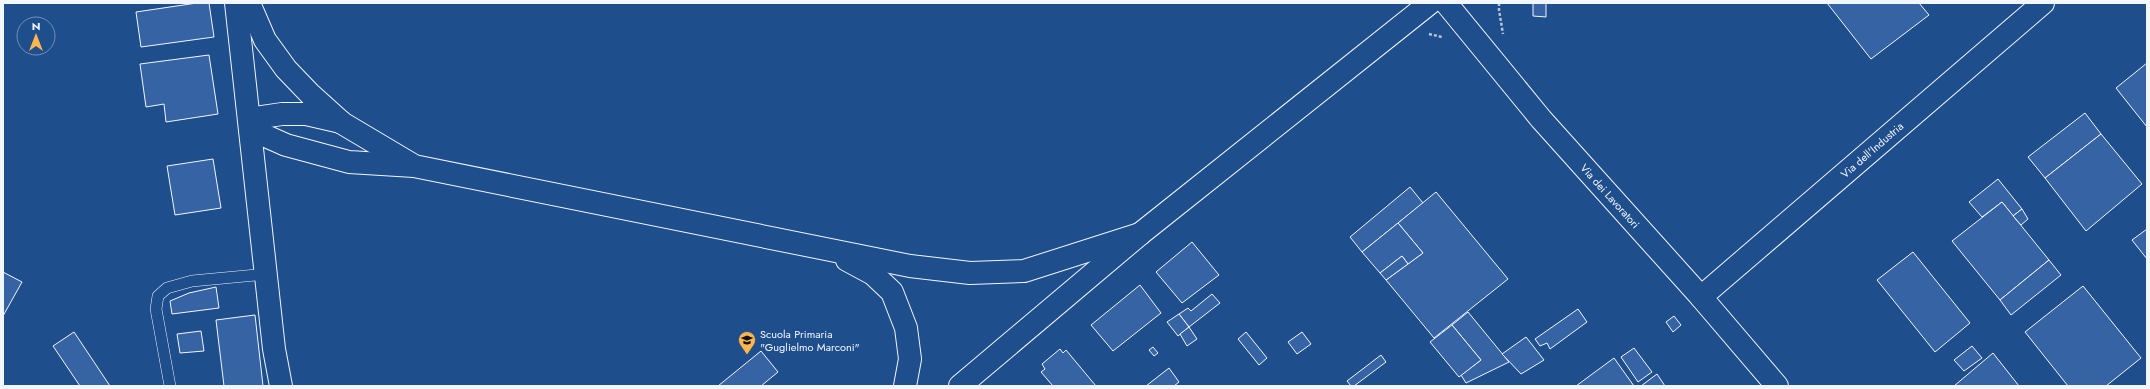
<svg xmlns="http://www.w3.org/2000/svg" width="2150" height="389" font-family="Jost,sans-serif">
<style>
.building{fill:#3563a3;stroke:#f2f6ff}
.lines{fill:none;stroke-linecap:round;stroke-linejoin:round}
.lane-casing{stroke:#f2f6ff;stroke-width:12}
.street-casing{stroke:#f2f6ff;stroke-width:24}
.secondary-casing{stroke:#f2f6ff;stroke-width:24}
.path{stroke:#b3c4dc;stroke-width:2.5;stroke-dasharray:3 2;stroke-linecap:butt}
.lane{stroke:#1f4e8c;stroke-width:11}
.street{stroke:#1f4e8c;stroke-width:22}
.secondary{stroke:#1f4e8c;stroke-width:22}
.labels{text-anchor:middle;stroke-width:3;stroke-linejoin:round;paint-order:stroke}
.street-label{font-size:11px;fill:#f2f6ff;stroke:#1f4e8c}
.poi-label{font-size:11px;fill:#f2f6ff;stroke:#1f4e8c;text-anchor:start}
</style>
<rect width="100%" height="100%" fill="#1f4e8c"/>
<!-- building -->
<g class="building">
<polygon points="197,3 209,3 214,37 141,47 136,12"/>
<polygon points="1533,3 1546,3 1546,17 1533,16"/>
<polygon points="1827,3 1919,3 1929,15 1871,59"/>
<polygon points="209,55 218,114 166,122 164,104 146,107 140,64"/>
<polygon points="2147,63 2147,127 2116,88"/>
<polygon points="2085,113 2101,134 2045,178 2028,157"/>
<polygon points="2101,134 2142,184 2086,231 2045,178"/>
<polygon points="213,159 221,208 175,215 167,166"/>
<polygon points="1998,179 2022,209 2013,216 2002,202 1982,217 1969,202"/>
<polygon points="1410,187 1423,203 1362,252 1350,237"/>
<polygon points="1436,192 1508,279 1434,338 1386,280 1423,253 1398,223"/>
<polygon points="2002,202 2049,260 2000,300 1952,241"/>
<polygon points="2022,209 2028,219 2021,225 2013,216"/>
<polygon points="1398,223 1423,253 1408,264 1402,256 1380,273 1362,252"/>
<polygon points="2147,229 2147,259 2132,240"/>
<polygon points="1192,242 1219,275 1182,303 1156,272"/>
<polygon points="1913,252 1970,323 1935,352 1877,280"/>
<polygon points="1402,256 1408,264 1386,280 1380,273"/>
<polygon points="2049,260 2061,275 2011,315 2000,300"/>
<polygon points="3,272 22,282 3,316"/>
<polygon points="1140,285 1161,313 1113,351 1091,325"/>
<polygon points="2083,286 2141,358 2106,386 2068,386 2025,332"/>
<polygon points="216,287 219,308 172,314 170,301 189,293"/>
<polygon points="1212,294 1220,303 1189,327 1179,314 1188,308 1191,311"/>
<polygon points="1578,309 1587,322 1550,349 1547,343 1540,346 1535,339"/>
<polygon points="1468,312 1509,362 1466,383 1461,375 1481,360 1452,325"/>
<polygon points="1179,314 1189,327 1178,336 1167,322"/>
<polygon points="255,315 263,386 224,386 216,320"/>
<polygon points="1674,316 1681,325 1673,332 1666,322"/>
<polygon points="1452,325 1481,360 1459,377 1430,342"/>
<polygon points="1189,327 1197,339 1187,346 1180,334"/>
<polygon points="201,331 204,351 180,353 177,334"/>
<polygon points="74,332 110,386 80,386 53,346"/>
<polygon points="1246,332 1267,358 1259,365 1238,339"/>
<polygon points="1302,332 1311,344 1297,354 1288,342"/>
<polygon points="1526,337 1544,360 1521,374 1502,354"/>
<polygon points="1972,346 1982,358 1964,371 1954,360"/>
<polygon points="1153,347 1158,353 1154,356 1149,350"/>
<polygon points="1634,348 1652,372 1638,382 1621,357"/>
<polygon points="1060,349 1063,353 1066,350 1096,386 1053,386 1041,372 1045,369 1042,364"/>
<polygon points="761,351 778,372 761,386 718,386"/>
<polygon points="1993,353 2019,386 1954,386"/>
<polygon points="1381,355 1386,362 1354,386 1351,386 1347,381"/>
<polygon points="1614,358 1634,386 1576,386"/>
<polygon points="1169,368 1179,382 1174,386 1146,386"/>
<polygon points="1657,374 1665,386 1641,386"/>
</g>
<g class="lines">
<defs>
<polyline id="lane" points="170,386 156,309 158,296 167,288 192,281 266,274"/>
<g id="street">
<polyline points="1446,3 1541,119 1701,297 1777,386"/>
<polyline points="1701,297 2043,3"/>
</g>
<g id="secondary">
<polyline points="236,3 274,349 281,386"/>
<polyline points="249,3 265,40 286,69 311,95 342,123 411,164"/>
<polyline points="249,119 282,114 306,114 341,122"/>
<polyline points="250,129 286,145 349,162 414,166 910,266 970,273 1024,271 1140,234"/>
<polyline points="847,260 873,274 892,292 906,328 910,359 905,386"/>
<polyline points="960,386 1140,234 1430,3"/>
</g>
</defs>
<!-- lane casing -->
<use href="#lane" class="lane-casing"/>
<!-- street casing -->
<use href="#street" class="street-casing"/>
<!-- secondary casing -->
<use href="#secondary" class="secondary-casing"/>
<!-- path -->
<g class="path">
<polyline points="1499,3 1499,10 1503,34"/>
<polyline points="1429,34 1442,37"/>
</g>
<!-- lane -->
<use href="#lane" class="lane"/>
<!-- street -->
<use href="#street" class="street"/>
<!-- secondary -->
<use href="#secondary" class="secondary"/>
</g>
<!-- icons -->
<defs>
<symbol id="school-pin" viewBox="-11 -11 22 30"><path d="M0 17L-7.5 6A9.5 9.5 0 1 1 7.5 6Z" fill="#ffb74d" stroke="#1f4e8c"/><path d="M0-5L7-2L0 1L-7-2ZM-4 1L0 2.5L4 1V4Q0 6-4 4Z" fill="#111"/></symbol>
</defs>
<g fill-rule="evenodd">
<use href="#school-pin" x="737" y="330" width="20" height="27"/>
</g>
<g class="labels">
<!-- street labels -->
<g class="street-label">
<text transform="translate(1872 150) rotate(-41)" y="4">Via dell'Industria</text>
<text transform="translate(1610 196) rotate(48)" y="4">Via dei Lavoratori</text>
</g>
<!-- poi labels -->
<g class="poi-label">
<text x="760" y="338">Scuola Primaria<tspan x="760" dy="13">"Guglielmo Marconi"</tspan></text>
</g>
</g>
<!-- border -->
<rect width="2150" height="389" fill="none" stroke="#f2f6ff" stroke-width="8"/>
<!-- north arrow -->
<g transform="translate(36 36)"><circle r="19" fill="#1f4e8c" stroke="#7391ba"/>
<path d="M0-3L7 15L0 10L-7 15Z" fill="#ffb74d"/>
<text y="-6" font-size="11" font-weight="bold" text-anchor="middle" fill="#f2f6ff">N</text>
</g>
</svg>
